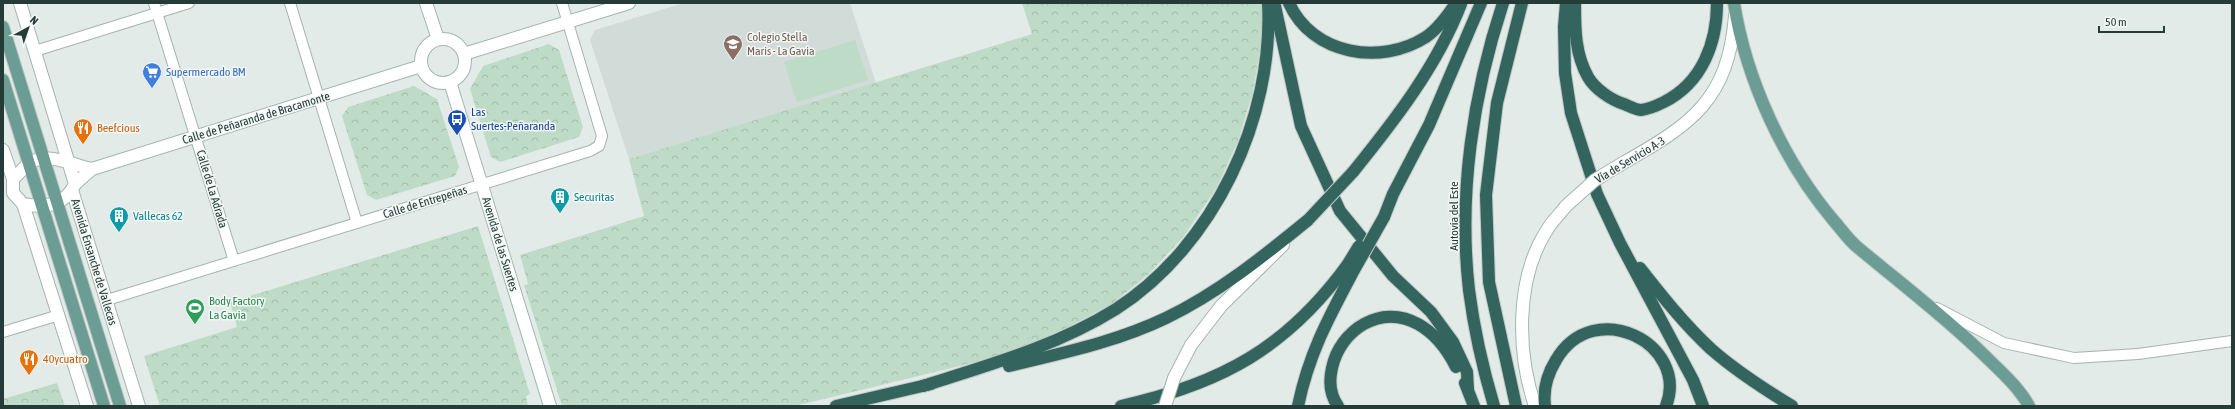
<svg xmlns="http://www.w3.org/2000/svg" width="2235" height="409" font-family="'Asap Condensed',sans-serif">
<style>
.built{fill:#d1dbd7}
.green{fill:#bedbc8}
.park{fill:url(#park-crowns)}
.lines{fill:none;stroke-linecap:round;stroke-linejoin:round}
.minor-casing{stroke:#a6b3af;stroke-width:12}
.tertiary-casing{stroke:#a6b3af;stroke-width:14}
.secondary-casing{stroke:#a2b6b1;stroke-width:14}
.primary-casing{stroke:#c2c8c7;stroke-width:14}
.motorway-casing{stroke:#c2c8c7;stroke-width:14}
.minor{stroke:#fff;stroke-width:10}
.tertiary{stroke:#fff;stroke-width:12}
.secondary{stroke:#fff;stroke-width:12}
.primary{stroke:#6c9d94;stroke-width:12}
.motorway{stroke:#33655e;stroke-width:12}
.tertiary-bridge-casing{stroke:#a6b3af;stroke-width:14;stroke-linecap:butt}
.secondary-bridge-casing{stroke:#a2b6b1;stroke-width:14;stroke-linecap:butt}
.motorway-bridge-casing{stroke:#c2c8c7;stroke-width:14;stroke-linecap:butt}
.tertiary-bridge{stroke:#fff;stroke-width:12}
.secondary-bridge{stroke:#fff;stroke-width:12}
.motorway-bridge{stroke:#33655e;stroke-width:12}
.labels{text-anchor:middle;stroke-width:3;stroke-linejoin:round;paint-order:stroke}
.education-label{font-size:12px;fill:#785e54;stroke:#f3f8f6;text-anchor:start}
.shop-label{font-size:12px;fill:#366cbe;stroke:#f3f8f6;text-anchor:start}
.transit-label{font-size:12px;fill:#164399;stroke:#f3f8f6;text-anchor:start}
.street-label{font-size:12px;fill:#243b37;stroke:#f3f8f6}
.food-label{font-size:12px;fill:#c56008;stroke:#f3f8f6;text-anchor:start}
.culture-label{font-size:12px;fill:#0d838f;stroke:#f3f8f6;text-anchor:start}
.leisure-label{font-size:12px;fill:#27864d;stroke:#f3f8f6;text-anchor:start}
</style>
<defs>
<pattern id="park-crowns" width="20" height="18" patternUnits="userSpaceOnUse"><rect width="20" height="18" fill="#bedbc8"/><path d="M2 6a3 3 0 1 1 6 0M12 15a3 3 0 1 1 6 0" fill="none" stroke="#a3bdac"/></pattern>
</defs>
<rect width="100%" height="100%" fill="#e3ebe8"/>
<!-- built -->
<polygon class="built" points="684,3 850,3 876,83 629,159 590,40 595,30"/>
<!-- green -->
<polygon class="green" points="855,40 868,80 797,102 784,62"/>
<!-- park -->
<g class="park">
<polygon points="1022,3 1263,3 1261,47 1252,95 1238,141 1217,187 1184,236 1150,273 1113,303 1068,327 1001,356 795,406 562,406 524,285 528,284 520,255 644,216 629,159 1032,34"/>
<polygon points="549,44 559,50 583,127 579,137 500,162 491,157 470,89 483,66"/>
<polygon points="414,86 437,99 459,167 455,176 376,200 367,195 342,116 348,107"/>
<polygon points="478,226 530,394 526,396 528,406 160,406 144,356 237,327 230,302"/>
<polygon points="57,383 65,406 3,406 3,399"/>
</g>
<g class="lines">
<defs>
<g id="minor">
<polyline points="154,3 234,261"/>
<polyline points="290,3 357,223"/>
<polyline points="35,51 189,3"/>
<polyline points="107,300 590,151 599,146 602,136 562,3"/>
<polyline points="1937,308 2004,343 2074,358 2138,354 2232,341"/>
<polyline points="3,332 59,315"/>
</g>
<g id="tertiary">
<polyline points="20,3 69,164"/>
<polyline points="3,150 13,179"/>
<polyline points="72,190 139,406"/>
<polyline points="23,204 87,406"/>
<polyline points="1174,378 1191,345 1221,306 1283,245"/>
</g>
<g id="secondary">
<polyline points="426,3 438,39"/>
<circle cx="443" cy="61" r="22"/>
<polyline points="464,54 629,3"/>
<polyline points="450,82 550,406"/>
<path d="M1623 163C1692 124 1728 100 1735 16"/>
<path d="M69 164 75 184C64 207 44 208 23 204L13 193V179C18 175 23 168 28 164 48 151 72 165 92 169"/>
<polyline points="75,184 92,169 421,66"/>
<path d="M1535 406C1517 353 1515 279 1547 230 1552 221 1560 214 1566 206"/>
</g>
<g id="primary">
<path d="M1734 3C1746 80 1784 162 1834 221 1841 229 1848 239 1856 246 1899 282 1943 315 1983 354 1999 370 2018 386 2029 406"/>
<polyline points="3,27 120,406"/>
<polyline points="3,80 104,406"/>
</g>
<g id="motorway">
<path d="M1289 3C1312 55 1381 66 1426 37 1438 29 1448 15 1456 3"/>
<polyline points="1566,3 1564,27 1565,73 1571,113 1597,194 1620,243 1693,380 1703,406"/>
<path d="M1575 3C1575 29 1575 54 1588 77 1595 89 1611 100 1624 104 1629 106 1636 110 1641 110 1649 109 1658 105 1664 102 1702 83 1717 43 1717 3"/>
<polyline points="1275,6 1301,126 1340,211 1393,276 1431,312 1453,342 1467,372 1468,390"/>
<path d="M1353 172C1395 120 1437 66 1461 4"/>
<polyline points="1384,217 1393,194 1429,125 1481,3"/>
<path d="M1640 268C1662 296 1685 325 1711 349 1736 371 1764 389 1792 406"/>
<path d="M1009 366C1062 353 1116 342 1166 318 1218 293 1264 256 1308 220"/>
<polyline points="1465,383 1474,406"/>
<path d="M923 386C989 365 1057 346 1116 309 1214 246 1274 118 1268 3"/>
<polyline points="836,406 931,384"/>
<path d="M1121 406C1221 384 1287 348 1348 264"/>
<path d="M1298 406C1309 353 1329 317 1354 270"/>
<path d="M1338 406C1330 395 1329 381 1332 368 1340 330 1381 303 1418 324 1436 334 1447 349 1456 367"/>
<path d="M1494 406C1483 369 1474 329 1469 290 1458 194 1473 94 1503 3"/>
<polyline points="1516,406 1489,282 1486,195 1497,103 1522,3"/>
<path d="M1545 406C1543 390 1548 373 1556 360 1594 295 1690 344 1666 406"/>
</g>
</defs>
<!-- minor casing -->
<use href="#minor" class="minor-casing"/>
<!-- tertiary casing -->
<use href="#tertiary" class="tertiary-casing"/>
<!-- secondary casing -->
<use href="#secondary" class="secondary-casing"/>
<!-- primary casing -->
<use href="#primary" class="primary-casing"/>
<!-- motorway casing -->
<use href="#motorway" class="motorway-casing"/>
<!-- minor -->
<use href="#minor" class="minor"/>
<!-- tertiary -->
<use href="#tertiary" class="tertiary"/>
<!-- secondary -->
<use href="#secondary" class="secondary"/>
<!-- primary -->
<use href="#primary" class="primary"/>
<!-- motorway -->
<use href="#motorway" class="motorway"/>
<defs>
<polyline id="tertiary-bridge" points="1165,406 1174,378"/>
<polyline id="secondary-bridge" points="1566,206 1595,180 1623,163"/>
<g id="motorway-bridge">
<polyline points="1308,220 1353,172"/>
<polyline points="1348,264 1359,246"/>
<polyline points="1354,270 1384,217"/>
</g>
</defs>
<!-- tertiary-bridge casing -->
<use href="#tertiary-bridge" class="tertiary-bridge-casing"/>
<!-- secondary-bridge casing -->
<use href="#secondary-bridge" class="secondary-bridge-casing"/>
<!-- motorway-bridge casing -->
<use href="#motorway-bridge" class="motorway-bridge-casing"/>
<!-- tertiary-bridge -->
<use href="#tertiary-bridge" class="tertiary-bridge"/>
<!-- secondary-bridge -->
<use href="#secondary-bridge" class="secondary-bridge"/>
<!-- motorway-bridge -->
<use href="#motorway-bridge" class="motorway-bridge"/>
</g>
<!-- icons -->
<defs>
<symbol id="school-pin" viewBox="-11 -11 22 30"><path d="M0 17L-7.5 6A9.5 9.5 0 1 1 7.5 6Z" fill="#8d6e63" stroke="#f3f8f6"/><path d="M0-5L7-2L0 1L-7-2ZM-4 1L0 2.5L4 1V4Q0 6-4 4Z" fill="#fff"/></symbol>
<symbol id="supermarket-pin" viewBox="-11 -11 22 30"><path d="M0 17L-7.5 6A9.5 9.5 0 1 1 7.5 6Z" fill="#3f7fe0" stroke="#f3f8f6"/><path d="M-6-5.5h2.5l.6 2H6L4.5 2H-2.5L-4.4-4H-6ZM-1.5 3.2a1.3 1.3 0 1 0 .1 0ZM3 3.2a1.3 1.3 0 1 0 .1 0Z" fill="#fff"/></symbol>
<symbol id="bus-pin" viewBox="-11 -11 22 30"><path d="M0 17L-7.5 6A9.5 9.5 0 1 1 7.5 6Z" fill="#1a4fb4" stroke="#f3f8f6"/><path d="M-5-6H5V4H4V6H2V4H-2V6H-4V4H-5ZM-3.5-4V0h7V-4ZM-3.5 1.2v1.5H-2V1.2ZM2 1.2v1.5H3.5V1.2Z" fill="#fff"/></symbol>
<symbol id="restaurant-pin" viewBox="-11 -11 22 30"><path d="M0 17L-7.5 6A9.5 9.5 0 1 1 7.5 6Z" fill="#e8710a" stroke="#f3f8f6"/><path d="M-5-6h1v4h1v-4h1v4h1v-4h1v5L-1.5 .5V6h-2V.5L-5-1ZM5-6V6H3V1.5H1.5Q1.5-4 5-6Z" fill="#fff"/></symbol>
<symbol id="building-pin" viewBox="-11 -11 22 30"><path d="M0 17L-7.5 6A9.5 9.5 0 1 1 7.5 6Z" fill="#0f9aa8" stroke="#f3f8f6"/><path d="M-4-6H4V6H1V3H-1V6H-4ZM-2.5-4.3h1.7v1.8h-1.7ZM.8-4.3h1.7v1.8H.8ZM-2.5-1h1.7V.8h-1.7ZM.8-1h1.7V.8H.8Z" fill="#fff"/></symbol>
<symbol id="stadium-pin" viewBox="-11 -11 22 30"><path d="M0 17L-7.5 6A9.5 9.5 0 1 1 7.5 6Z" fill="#2e9e5b" stroke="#f3f8f6"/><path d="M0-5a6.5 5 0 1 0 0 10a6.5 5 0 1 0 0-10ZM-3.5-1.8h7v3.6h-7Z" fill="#fff"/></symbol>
</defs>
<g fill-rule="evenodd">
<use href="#school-pin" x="722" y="33" width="22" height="30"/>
<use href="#supermarket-pin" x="141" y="61" width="22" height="30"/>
<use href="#bus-pin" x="446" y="108" width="22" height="30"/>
<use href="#restaurant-pin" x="72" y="117" width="22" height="30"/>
<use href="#building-pin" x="549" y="186" width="22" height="30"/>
<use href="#building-pin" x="108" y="205" width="22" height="30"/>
<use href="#stadium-pin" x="184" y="297" width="22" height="30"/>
<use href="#restaurant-pin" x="18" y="348" width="22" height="30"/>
</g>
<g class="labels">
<!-- education labels -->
<g class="education-label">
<text x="747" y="41">Colegio Stella<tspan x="747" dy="14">Maris - La Gavia</tspan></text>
</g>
<!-- shop labels -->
<g class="shop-label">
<text x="166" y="76">Supermercado BM</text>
</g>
<!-- transit labels -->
<g class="transit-label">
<text x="471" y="116">Las<tspan x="471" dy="14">Suertes-Peñaranda</tspan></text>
</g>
<!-- street labels -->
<g class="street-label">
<text transform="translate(256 118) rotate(-17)" y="4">Calle de Peñaranda de Bracamonte</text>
<text transform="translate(1630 160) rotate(-31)" y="4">Vía de Servicio A-3</text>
<text transform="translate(212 189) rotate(73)" y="4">Calle de La Adrada</text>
<text transform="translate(425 202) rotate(-17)" y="4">Calle de Entrepeñas</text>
<text transform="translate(1454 216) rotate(-90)" y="4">Autovía del Este</text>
<text transform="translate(500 244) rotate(73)" y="4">Avenida de las Suertes</text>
<text transform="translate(94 262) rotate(73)" y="4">Avenida Ensanche de Vallecas</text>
</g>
<!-- food labels -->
<g class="food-label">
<text x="97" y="132">Beefcious</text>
<text x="43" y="363">40ycuatro</text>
</g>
<!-- culture labels -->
<g class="culture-label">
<text x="574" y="201">Securitas</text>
<text x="133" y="220">Vallecas 62</text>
</g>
<!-- leisure labels -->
<g class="leisure-label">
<text x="209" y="305">Body Factory<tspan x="209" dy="14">La Gavia</tspan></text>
</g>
</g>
<!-- border -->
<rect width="2235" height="409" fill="none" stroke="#243b37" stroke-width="8"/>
<!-- north arrow -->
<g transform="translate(28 28) rotate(40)" stroke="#f3f8f6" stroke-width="3" paint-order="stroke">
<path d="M0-3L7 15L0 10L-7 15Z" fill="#243b37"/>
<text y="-6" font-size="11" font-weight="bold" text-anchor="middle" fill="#243b37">N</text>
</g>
<!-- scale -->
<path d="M2099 26v6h65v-6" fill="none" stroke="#243b37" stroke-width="2"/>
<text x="2105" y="26" font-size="12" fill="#243b37" stroke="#f3f8f6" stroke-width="3" paint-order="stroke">50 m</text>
</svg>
